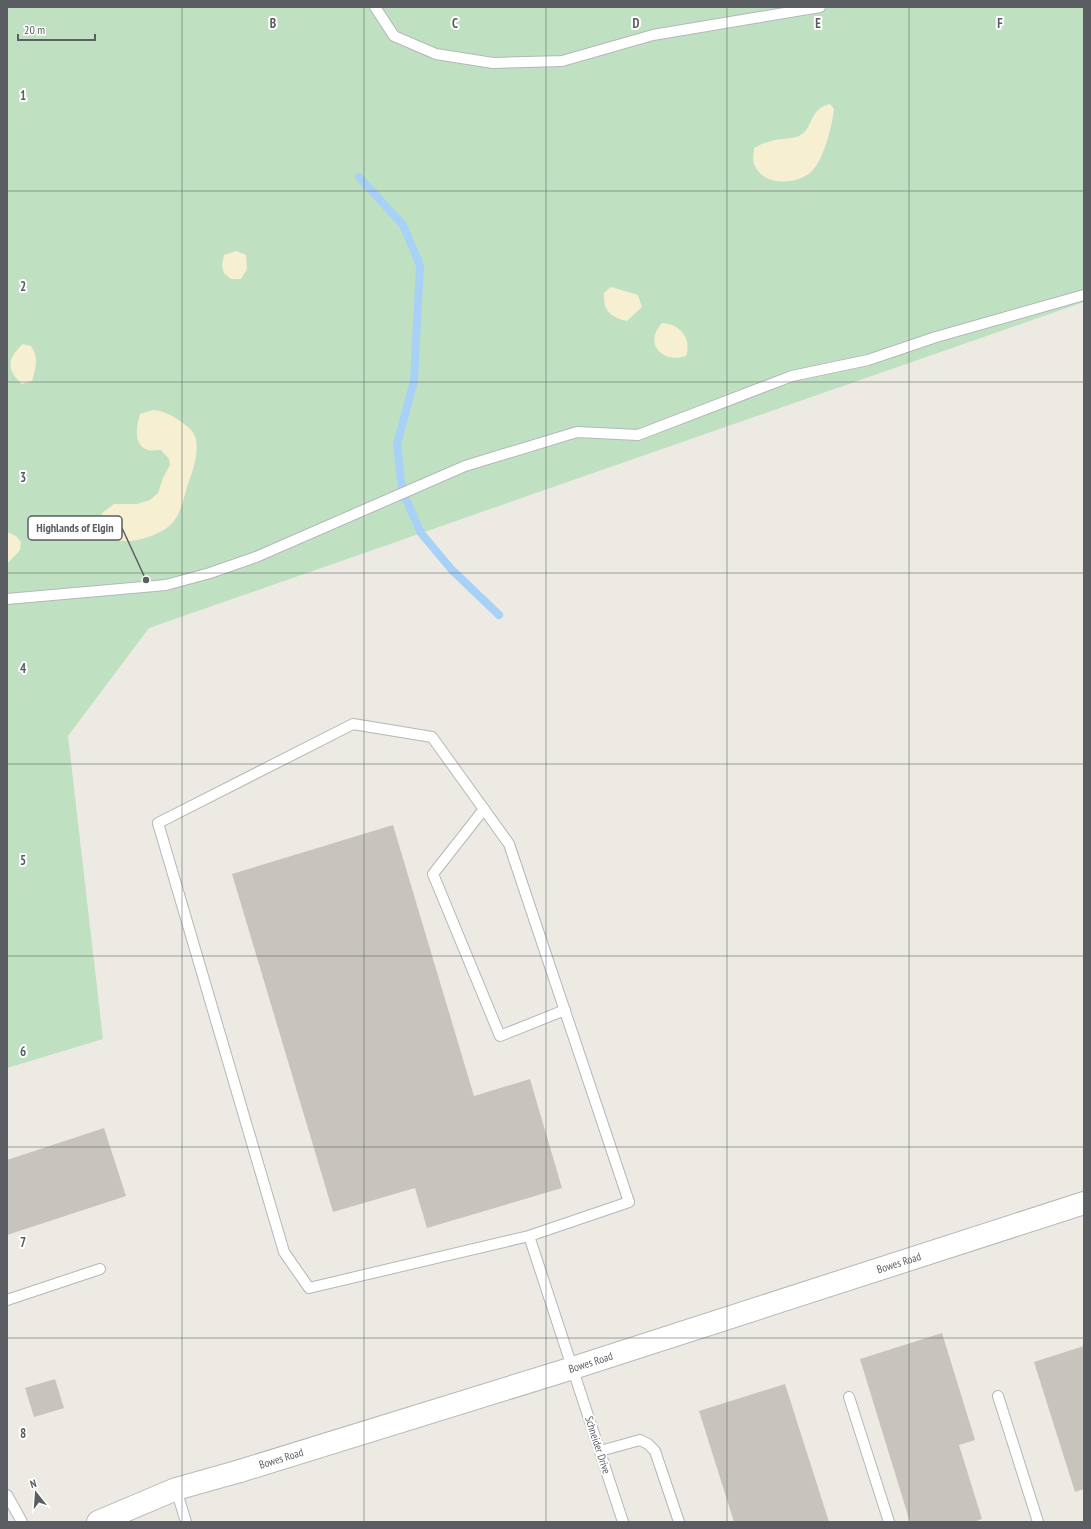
<svg xmlns="http://www.w3.org/2000/svg" width="1091" height="1529" font-family="'PT Sans Narrow',sans-serif">
<style>
.green{fill:#c0e1c1}
.sand{fill:#f6efd2}
.lines{fill:none;stroke-linecap:round;stroke-linejoin:round}
.stream{stroke:#a7d1f7;stroke-width:8}
.building{fill:#c7c4be}
.service-casing{stroke:#b4b7bb;stroke-width:12}
.tertiary-casing{stroke:#b4b7bb;stroke-width:24}
.secondary-casing{stroke:#b5b8bd;stroke-width:24}
.service{stroke:#fff;stroke-width:10}
.tertiary{stroke:#fff;stroke-width:22}
.secondary{stroke:#fff;stroke-width:22}
.grid{fill:none;stroke:#5a5d61;stroke-width:1;stroke-opacity:0.55}
.labels{text-anchor:middle;stroke-width:4;stroke-linejoin:round;paint-order:stroke}
.street-label{font-size:11px;fill:#5a5d61;stroke:#fff}
.grid-label{font-size:13px;text-anchor:middle;font-weight:bold;fill:#5a5d61;stroke:#fff;stroke-width:4;stroke-linejoin:round;paint-order:stroke}
.leader{fill:none;stroke:#5a5d61;stroke-width:1.5}
.callout-dot{fill:#5a5d61;stroke:#fff;stroke-width:1.5}
.callout{fill:#fff;stroke:#5a5d61;stroke-width:1.5}
.callout-label{font-size:12px;text-anchor:middle;font-weight:bold;fill:#5a5d61}
</style>
<rect width="100%" height="100%" fill="#eceae2"/>
<!-- green -->
<polygon class="green" points="7,7 1084,7 1084,302 149,628 68,736 103,1039 7,1068"/>
<!-- sand -->
<g class="sand">
<path d="M830 104 834 109C832 126 824 159 812 171 797 186 762 186 754 164 752 159 754 153 754 148 758 146 763 143 768 142 777 138 790 140 799 136 814 129 808 109 830 104Z"/>
<polygon points="236,251 246,255 247,269 241,279 231,279 224,273 222,266 224,255"/>
<path d="M611 287 638 295 642 307 627 321C610 317 603 311 604 293Z"/>
<path d="M662 323C680 324 692 338 686 356 662 364 643 343 662 323Z"/>
<path d="M23 344 31 346C39 357 36 368 32 381L22 384C6 370 7 358 23 344Z"/>
<path d="M153 410C165 411 173 416 183 423 186 426 190 428 192 431 203 445 192 473 187 487 184 498 181 512 174 521 161 538 109 554 101 525 100 522 102 516 102 513L114 504H137L150 500 158 493 163 478 170 465 169 459 161 450C157 450 151 451 148 450 132 444 137 425 140 414Z"/>
<polygon points="7,532 16,536 21,542 20,550 7,564"/>
</g>
<g class="lines">
<!-- stream -->
<polyline class="stream" points="359,177 403,225 420,265 414,381 397,444 402,490 421,533 452,570 499,615"/>
</g>
<!-- building -->
<g class="building">
<polygon points="393,825 474,1096 530,1079 562,1188 427,1228 415,1188 333,1212 232,874"/>
<polygon points="104,1128 126,1196 7,1235 7,1160"/>
<polygon points="942,1333 975,1440 959,1445 982,1519 973,1522 910,1522 860,1359"/>
<polygon points="1084,1346 1084,1489 1075,1492 1034,1362"/>
<polygon points="55,1379 64,1408 34,1417 25,1388"/>
<polygon points="785,1384 829,1522 734,1522 699,1411"/>
</g>
<g class="lines">
<defs>
<g id="service">
<polyline points="375,7 394,36 436,54 493,63 562,61 653,35 820,7"/>
<polyline points="7,599 166,585 210,573 256,557 465,466 577,432 638,435 792,376 868,360 936,337 1084,295"/>
<polyline points="484,809 433,874 500,1036 565,1010"/>
<polyline points="529,1236 309,1288 284,1252 158,823 353,724 432,737 509,844 629,1202 529,1236 623,1522"/>
<polyline points="7,1300 100,1269"/>
<polyline points="998,1396 1038,1522"/>
<polyline points="849,1397 889,1522"/>
<polyline points="600,1451 640,1440 648,1444 655,1451 679,1522"/>
<polyline points="176,1489 186,1522"/>
<polyline points="7,1495 22,1522"/>
</g>
<g id="tertiary">
<path id="s1" d="M240 1471 573 1368 1084 1203"/>
</g>
<polyline id="secondary" points="98,1522 176,1489 240,1471"/>
</defs>
<!-- service casing -->
<use href="#service" class="service-casing"/>
<!-- tertiary casing -->
<use href="#tertiary" class="tertiary-casing"/>
<!-- secondary casing -->
<use href="#secondary" class="secondary-casing"/>
<!-- service -->
<use href="#service" class="service"/>
<!-- tertiary -->
<use href="#tertiary" class="tertiary"/>
<!-- secondary -->
<use href="#secondary" class="secondary"/>
</g>
<!-- grid -->
<path class="grid" d="M182 7V1522M364 7V1522M546 7V1522M727 7V1522M909 7V1522M7 191H1084M7 382H1084M7 573H1084M7 764H1084M7 956H1084M7 1147H1084M7 1338H1084"/>
<g class="labels">
<!-- street labels -->
<g class="street-label">
<text dy="4" stroke="none"><textPath href="#s1" startOffset="691">Bowes Road</textPath></text>
<text dy="4" stroke="none"><textPath href="#s1" startOffset="367">Bowes Road</textPath></text>
<text transform="translate(598 1445) rotate(72)" y="4">Schneider Drive</text>
<text dy="4" stroke="none"><textPath href="#s1" startOffset="43">Bowes Road</textPath></text>
</g>
</g>
<g class="grid-label">
<text x="273" y="28">B</text>
<text x="455" y="28">C</text>
<text x="636" y="28">D</text>
<text x="818" y="28">E</text>
<text x="1000" y="28">F</text>
<text x="23" y="100">1</text>
<text x="23" y="291">2</text>
<text x="23" y="482">3</text>
<text x="23" y="673">4</text>
<text x="23" y="865">5</text>
<text x="23" y="1056">6</text>
<text x="23" y="1247">7</text>
<text x="23" y="1438">8</text>
</g>
<!-- callouts -->
<path class="leader" d="M146 580L122 528"/>
<circle class="callout-dot" cx="146" cy="580" r="4"/>
<rect class="callout" x="28" y="516" width="94" height="24" rx="4"/>
<g class="callout-label">
<text x="75" y="532">Highlands of Elgin</text>
</g>
<!-- border -->
<rect width="1091" height="1529" fill="none" stroke="#5a5d61" stroke-width="16"/>
<!-- north arrow -->
<g transform="translate(36 1493) rotate(343)" stroke="#ffffff" stroke-width="3" paint-order="stroke">
<path d="M0-3L7 15L0 10L-7 15Z" fill="#5a5d61"/>
<text y="-6" font-size="11" font-weight="bold" text-anchor="middle" fill="#5a5d61">N</text>
</g>
<!-- scale -->
<path d="M18 34v6h77v-6" fill="none" stroke="#5a5d61" stroke-width="2"/>
<text x="24" y="34" font-size="12" fill="#5a5d61" stroke="#ffffff" stroke-width="3" paint-order="stroke">20 m</text>
</svg>
